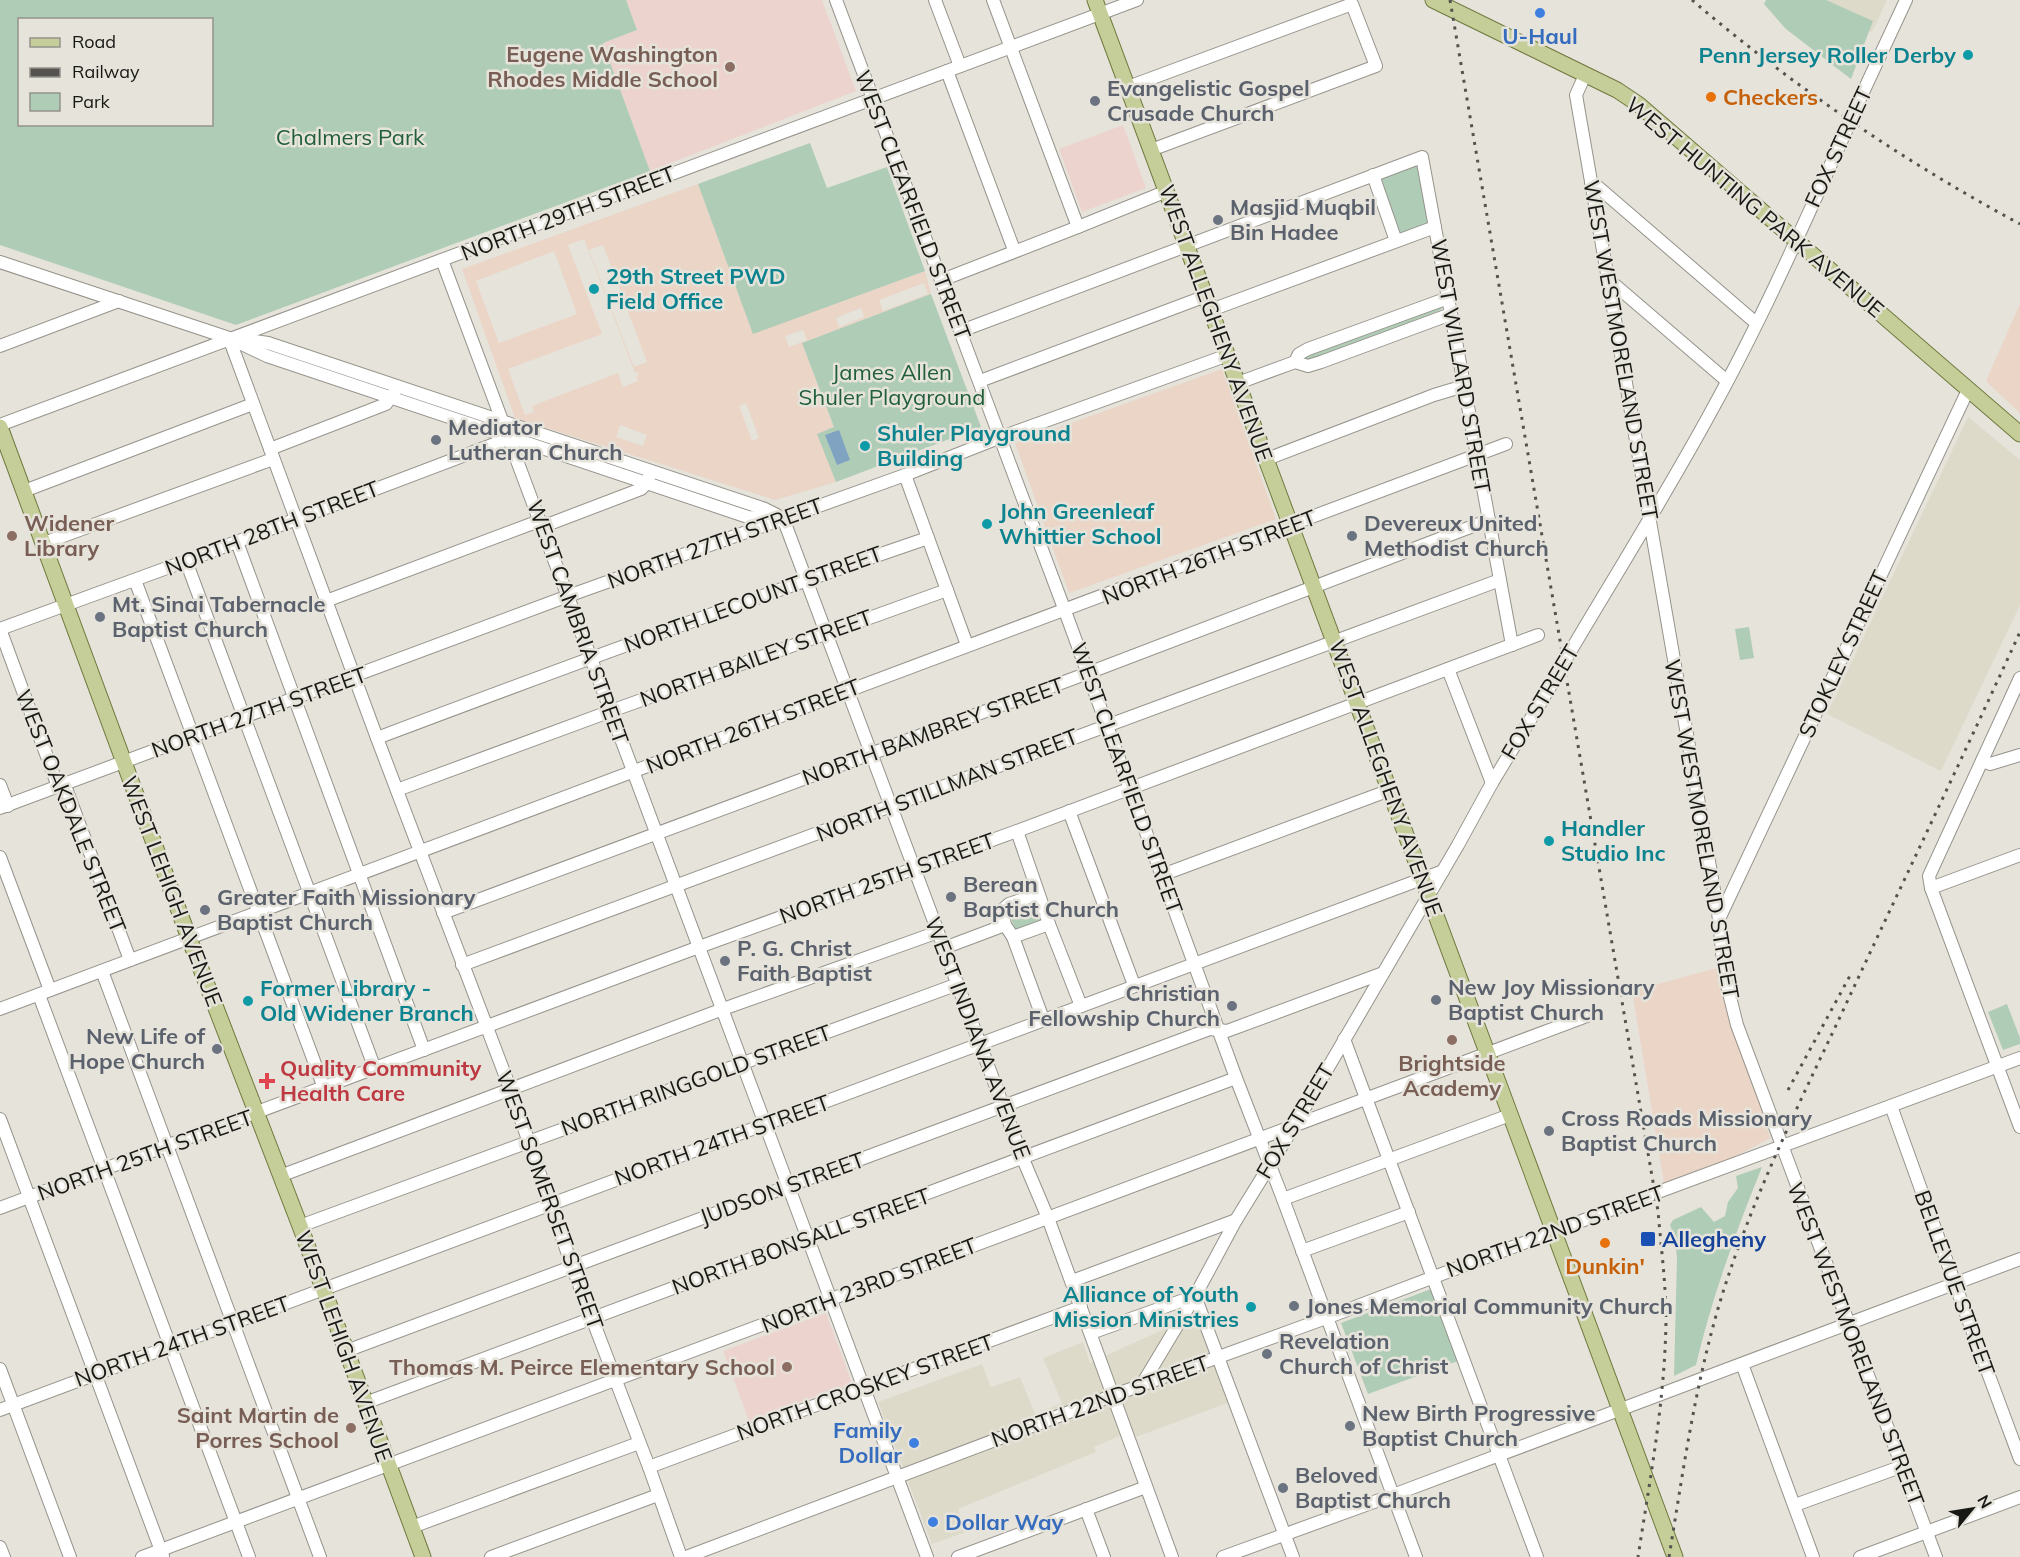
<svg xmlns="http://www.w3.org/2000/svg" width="2020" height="1557" font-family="Mulish,sans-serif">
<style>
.built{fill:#dedaca}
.industrial{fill:#ead5c7;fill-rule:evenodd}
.education{fill:#edd3ce}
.green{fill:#afccb7;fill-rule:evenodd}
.water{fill:#80a3c1}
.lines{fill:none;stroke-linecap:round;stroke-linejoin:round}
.minor-casing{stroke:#95938b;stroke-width:14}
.major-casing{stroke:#70793e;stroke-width:17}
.minor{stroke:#fff;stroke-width:12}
.major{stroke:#c5ce98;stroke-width:15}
.rail{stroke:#54534f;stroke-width:3;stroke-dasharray:3 6;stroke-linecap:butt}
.minor-bridge-casing{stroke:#95938b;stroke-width:14;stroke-linecap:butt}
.minor-bridge{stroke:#fff;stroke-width:12}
.shop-dot{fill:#3f7fe0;stroke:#e6e3db;stroke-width:2}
.culture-dot{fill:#0f9aa8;stroke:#e6e3db;stroke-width:2}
.education-dot{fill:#8d6e63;stroke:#e6e3db;stroke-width:2}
.food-dot{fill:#e8710a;stroke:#e6e3db;stroke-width:2}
.worship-dot{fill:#6b7280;stroke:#e6e3db;stroke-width:2}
.health-dot{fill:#e0444e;stroke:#e6e3db;stroke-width:2}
.transit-dot{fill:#1a4fb4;stroke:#e6e3db;stroke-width:2}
.labels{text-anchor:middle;stroke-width:5;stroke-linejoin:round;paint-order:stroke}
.shop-label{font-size:22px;font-weight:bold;fill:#366cbe;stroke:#e6e3db}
.education-label{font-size:22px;font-weight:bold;fill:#785e54;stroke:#e6e3db;text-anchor:end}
.culture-label{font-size:22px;font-weight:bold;fill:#0d838f;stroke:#e6e3db;text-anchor:start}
.worship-label{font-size:22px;font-weight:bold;fill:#5b616d;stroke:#e6e3db;text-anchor:start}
.food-label{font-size:22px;font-weight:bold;fill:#c56008;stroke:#e6e3db;text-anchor:start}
.park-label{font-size:22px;fill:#205f3a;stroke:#e6e3db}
.street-label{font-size:22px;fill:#181815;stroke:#e6e3db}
.health-label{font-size:22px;font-weight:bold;fill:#be3a42;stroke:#e6e3db;text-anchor:start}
.transit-label{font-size:22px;font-weight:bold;fill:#164399;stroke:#e6e3db;text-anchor:start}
</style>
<rect width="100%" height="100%" fill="#e6e3db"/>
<!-- built -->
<g class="built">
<polygon points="1785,0 1887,0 1872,32"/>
<polygon points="1968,417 2020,460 2020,605 1941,771 1827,714"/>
<polygon points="1197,1314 1230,1402 1136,1437 1133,1430 1094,1447 1096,1452 958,1509 966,1532 932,1544 878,1402 982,1364 991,1387 1020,1377 1035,1414 1062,1403 1043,1358 1083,1342 1090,1363"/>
</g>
<!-- industrial -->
<g class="industrial">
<path d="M698 184 753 333 925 271 931 294 802 343 834 427 818 434 836 482 775 500 515 418 462 269ZM584 239 635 373 638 372 639 375 636 376 638 381 623 387 618 373 532 406 534 412 525 415 508 369 602 334 568 245ZM603 245 647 362 634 367 589 250ZM554 251 577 314 499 343 476 281ZM924 283 928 294 883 311 879 300ZM861 308 864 317 839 327 836 318ZM803 330 807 340 789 347 785 336ZM746 403 759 438 752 441 739 406ZM620 425 647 435 643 446 616 437Z"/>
<polygon points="2020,304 2020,413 1986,381"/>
<polygon points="1222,369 1276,519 1069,593 1015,443"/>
<polygon points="1717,968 1770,1138 1718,1166 1664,1183 1632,991"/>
</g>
<!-- education -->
<g class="education">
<polygon points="626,0 822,0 856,91 650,171 603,43 637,30"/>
<polygon points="1123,125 1146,188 1082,212 1059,149"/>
<polygon points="826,1313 852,1383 749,1421 723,1351"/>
</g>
<!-- green -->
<g class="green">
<path d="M0 0H626L637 30 603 43 650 171 236 325 0 245ZM20 20H212V124H20Z"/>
<polygon points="1766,0 1826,0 1873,21 1851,79 1786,29 1764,4"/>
<polygon points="810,143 827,188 887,167 925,271 753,334 698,184"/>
<polygon points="1419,163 1431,223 1401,235 1381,178"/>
<polygon points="931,294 981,427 836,482 817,434 834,427 802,343"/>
<polygon points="1443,305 1441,310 1311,361 1303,359 1308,353"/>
<polygon points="1749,627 1754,658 1740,660 1735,629"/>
<polygon points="1035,898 1044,921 1016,931 1010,916 1010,910"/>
<polygon points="2007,1004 2020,1038 2020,1044 2003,1050 1988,1012"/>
<path d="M1762 1167C1736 1231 1712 1297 1696 1365L1674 1376 1677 1259 1675 1238 1670 1225 1673 1220 1701 1207 1714 1222 1725 1216 1728 1202 1738 1188 1736 1176Z"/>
<polygon points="1431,1289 1458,1361 1368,1394 1341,1323"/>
</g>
<!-- water -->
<polygon class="water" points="839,430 850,460 837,465 825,435"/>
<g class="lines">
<defs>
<g id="minor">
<polyline points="836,0 1065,611 1236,1078 1283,1199 1416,1557"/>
<polyline points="935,0 960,66"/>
<polyline points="993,0 1078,227"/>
<polyline points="947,71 1014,250"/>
<polyline points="1585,75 1576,95 1719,919 1724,973 1737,1025 1936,1557"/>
<polyline points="1128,87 1352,4 1376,66 1151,150"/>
<polyline points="1858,103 1906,0"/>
<polyline points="1373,175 1396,241"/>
<polyline points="1591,181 1756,323"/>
<polyline points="442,260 927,1557"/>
<polyline points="0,262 229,338 267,356 748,517 775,518"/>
<polyline points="1608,279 1727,381"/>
<polyline points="942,280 1078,227 1167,191"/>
<polyline points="1211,310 1435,227"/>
<polyline points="961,331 1422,157 1512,645"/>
<polyline points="229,338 377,738 510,1088 572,1266 649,1467 681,1557"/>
<polyline points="241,339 268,343 765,509 777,515"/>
<polyline points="0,346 119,301"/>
<polyline points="1295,362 1299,354 1308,349 1448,298"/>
<polyline points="980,381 1206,296"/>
<polyline points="1238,383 1295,362 1308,366 1321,362 1451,314"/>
<polyline points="0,425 1137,0"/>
<polyline points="270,449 386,404 394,393"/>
<polyline points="1267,459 1434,395 1464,386"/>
<polyline points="905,475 967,645"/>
<polyline points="24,491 253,404"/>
<polyline points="783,518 1023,1159 1048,1218 1172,1557"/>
<polyline points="237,542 424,1050"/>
<polyline points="44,543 273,459"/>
<polyline points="186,561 375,1069"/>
<polyline points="135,580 324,1088"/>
<polyline points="326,601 531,524 552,523 641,489 647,483 649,477"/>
<polyline points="0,629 186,561 510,438"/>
<polyline points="0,629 56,781 67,791 130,960"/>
<path d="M1570 652C1618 571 1668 491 1713 408 1762 319 1803 226 1845 133"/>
<polyline points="1448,669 1492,783"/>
<polyline points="2020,678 1929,876 1931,888 2020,1127"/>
<path d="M377 738C560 669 743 601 928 538"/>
<polyline points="1982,761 1990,764 2020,755"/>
<polyline points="0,785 8,806"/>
<polyline points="397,790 611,711 947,590"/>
<polyline points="0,808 568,596 905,475 1001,437 1228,355"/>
<polyline points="1069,811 1134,985"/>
<polyline points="1017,831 1049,924 1081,1006"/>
<polyline points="0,857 50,990"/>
<polyline points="1162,875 1390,790"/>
<polyline points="1931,888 2020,855"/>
<polyline points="1038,894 1009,904 1002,910 1005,925 1013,937 1043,1019"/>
<polyline points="443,913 1088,673 1489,520"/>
<polyline points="1719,919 1968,390"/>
<polyline points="1013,937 1049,924"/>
<polyline points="944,948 1005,925"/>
<polyline points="462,965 1500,580"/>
<polyline points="102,971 320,1557"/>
<polyline points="39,995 249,1557"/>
<polyline points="0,1009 1506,444"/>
<polyline points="1344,1039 1537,1557"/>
<polyline points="1891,1106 1955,1284 2020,1459"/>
<polyline points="0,1119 163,1556"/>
<polyline points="280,1176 723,1009 938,932"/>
<polyline points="1283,1199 1510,1115"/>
<polyline points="0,1208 699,947 1017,831 1538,635"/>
<polyline points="300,1226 958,984"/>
<polyline points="1302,1251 1409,1212"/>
<polyline points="1072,1281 1236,1220"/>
<polyline points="1091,1333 1195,1296 1293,1557"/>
<polyline points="346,1351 1210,1029 1227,1031 1383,973"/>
<polyline points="1742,1364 1813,1557"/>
<polyline points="0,1369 70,1557"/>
<polyline points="1141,1386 1195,1296 1236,1220 1294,1126 1458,845 1492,783 1547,692"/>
<polyline points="365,1403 1236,1078"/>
<polyline points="0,1410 1443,871"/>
<polyline points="649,1467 1081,1307"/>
<polyline points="1795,1505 1903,1466"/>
<polyline points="1086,1509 1104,1557"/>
<polyline points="412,1527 639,1443"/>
<polyline points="0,1547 4,1557"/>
<polyline points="142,1557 1595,1013"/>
<polyline points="491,1557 658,1495"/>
<polyline points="686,1557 1114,1395 1326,1318 1642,1198 2020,1058"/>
<polyline points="958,1557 1146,1487"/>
<polyline points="1223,1557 1393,1495 2020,1259"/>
<polyline points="1860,1557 2020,1497"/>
</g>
<g id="major">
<polyline points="1095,0 1675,1557"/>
<polyline points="1433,0 1617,90 1638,104 2020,434"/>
<polyline points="0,427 189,938 300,1226 423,1557"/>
</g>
</defs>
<!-- minor casing -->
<use href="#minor" class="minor-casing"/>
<!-- major casing -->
<use href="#major" class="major-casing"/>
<!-- minor -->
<use href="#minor" class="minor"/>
<!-- major -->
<use href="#major" class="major"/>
<!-- rail -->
<g class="rail">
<path d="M1450 0 1658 1211C1661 1247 1666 1284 1666 1320 1665 1400 1650 1479 1638 1557"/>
<path d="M1692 0C1791 85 1905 162 2020 224"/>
<polyline points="1788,1090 1852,972"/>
<path d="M1669 1557C1683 1472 1695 1385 1720 1302 1750 1203 1796 1110 1840 1017 1900 888 1961 761 2020 632"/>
</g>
<defs>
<g id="minor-bridge">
<polyline points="1845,133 1858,103"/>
<polyline points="1547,692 1570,652"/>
</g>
</defs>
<!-- minor-bridge casing -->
<use href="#minor-bridge" class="minor-bridge-casing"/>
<!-- minor-bridge -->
<use href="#minor-bridge" class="minor-bridge"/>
</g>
<!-- markers -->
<g class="shop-dot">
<circle cx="1540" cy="13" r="6"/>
<circle cx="914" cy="1443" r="6"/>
<circle cx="933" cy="1522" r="6"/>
</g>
<g class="culture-dot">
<circle cx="1968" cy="55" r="6"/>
<circle cx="594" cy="289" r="6"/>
<circle cx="865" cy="446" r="6"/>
<circle cx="987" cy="524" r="6"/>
<circle cx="1549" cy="841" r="6"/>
<circle cx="248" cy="1001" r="6"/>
<circle cx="1251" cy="1307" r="6"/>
</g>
<g class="education-dot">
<circle cx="730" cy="67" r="6"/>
<circle cx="12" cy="536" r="6"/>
<circle cx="1452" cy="1040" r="6"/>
<circle cx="787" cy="1367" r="6"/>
<circle cx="351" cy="1428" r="6"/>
</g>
<g class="food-dot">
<circle cx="1711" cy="97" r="6"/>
<circle cx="1605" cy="1243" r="6"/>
</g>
<g class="worship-dot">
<circle cx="1095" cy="101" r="6"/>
<circle cx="1218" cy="220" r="6"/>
<circle cx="436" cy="440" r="6"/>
<circle cx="1352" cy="536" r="6"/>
<circle cx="100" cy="617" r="6"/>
<circle cx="951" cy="897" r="6"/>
<circle cx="205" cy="910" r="6"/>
<circle cx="725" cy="961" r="6"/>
<circle cx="1436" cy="1000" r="6"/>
<circle cx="1232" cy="1006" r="6"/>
<circle cx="217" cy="1049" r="6"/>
<circle cx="1549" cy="1131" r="6"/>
<circle cx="1294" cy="1306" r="6"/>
<circle cx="1267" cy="1354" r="6"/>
<circle cx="1350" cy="1426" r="6"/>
<circle cx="1283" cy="1488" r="6"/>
</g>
<path class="health-dot" d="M264 1072h6v6h6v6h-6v6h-6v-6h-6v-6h6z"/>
<rect class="transit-dot" x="1640" y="1231" width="16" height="16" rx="3"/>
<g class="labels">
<!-- shop labels -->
<g class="shop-label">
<text x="1540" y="44">U-Haul</text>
<text x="902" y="1438" text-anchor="end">Family<tspan x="902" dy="25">Dollar</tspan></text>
<text x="945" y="1530" text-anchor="start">Dollar Way</text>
</g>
<!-- education labels -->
<g class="education-label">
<text x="718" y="62">Eugene Washington<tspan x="718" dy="25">Rhodes Middle School</tspan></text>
<text x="24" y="531" text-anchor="start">Widener<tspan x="24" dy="25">Library</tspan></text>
<text x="1452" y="1071" text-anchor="middle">Brightside<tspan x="1452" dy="25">Academy</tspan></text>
<text x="775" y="1375">Thomas M. Peirce Elementary School</text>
<text x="339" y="1423">Saint Martin de<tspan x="339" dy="25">Porres School</tspan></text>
</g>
<!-- culture labels -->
<g class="culture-label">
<text x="1956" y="63" text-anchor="end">Penn Jersey Roller Derby</text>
<text x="606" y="284">29th Street PWD<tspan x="606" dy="25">Field Office</tspan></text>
<text x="877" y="441">Shuler Playground<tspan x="877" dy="25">Building</tspan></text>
<text x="999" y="519">John Greenleaf<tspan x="999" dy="25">Whittier School</tspan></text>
<text x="1561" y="836">Handler<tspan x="1561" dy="25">Studio Inc</tspan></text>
<text x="260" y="996">Former Library -<tspan x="260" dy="25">Old Widener Branch</tspan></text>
<text x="1239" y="1302" text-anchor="end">Alliance of Youth<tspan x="1239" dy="25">Mission Ministries</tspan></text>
</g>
<!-- worship labels -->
<g class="worship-label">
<text x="1107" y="96">Evangelistic Gospel<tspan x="1107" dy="25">Crusade Church</tspan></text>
<text x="1230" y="215">Masjid Muqbil<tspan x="1230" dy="25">Bin Hadee</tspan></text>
<text x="448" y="435">Mediator<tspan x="448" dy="25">Lutheran Church</tspan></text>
<text x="1364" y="531">Devereux United<tspan x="1364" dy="25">Methodist Church</tspan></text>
<text x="112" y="612">Mt. Sinai Tabernacle<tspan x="112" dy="25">Baptist Church</tspan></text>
<text x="963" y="892">Berean<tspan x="963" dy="25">Baptist Church</tspan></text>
<text x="217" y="905">Greater Faith Missionary<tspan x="217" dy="25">Baptist Church</tspan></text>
<text x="737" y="956">P. G. Christ<tspan x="737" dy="25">Faith Baptist</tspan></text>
<text x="1448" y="995">New Joy Missionary<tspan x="1448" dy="25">Baptist Church</tspan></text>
<text x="1220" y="1001" text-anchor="end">Christian<tspan x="1220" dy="25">Fellowship Church</tspan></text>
<text x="205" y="1044" text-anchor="end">New Life of<tspan x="205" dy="25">Hope Church</tspan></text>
<text x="1561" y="1126">Cross Roads Missionary<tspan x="1561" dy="25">Baptist Church</tspan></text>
<text x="1306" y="1314">Jones Memorial Community Church</text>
<text x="1279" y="1349">Revelation<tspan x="1279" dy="25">Church of Christ</tspan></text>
<text x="1362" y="1421">New Birth Progressive<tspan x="1362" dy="25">Baptist Church</tspan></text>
<text x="1295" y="1483">Beloved<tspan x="1295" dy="25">Baptist Church</tspan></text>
</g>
<!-- food labels -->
<g class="food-label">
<text x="1723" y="105">Checkers</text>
<text x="1605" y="1274" text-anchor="middle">Dunkin'</text>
</g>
<!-- park labels -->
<g class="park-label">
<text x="350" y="145">Chalmers Park</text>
<text x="892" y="380">James Allen<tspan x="892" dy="25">Shuler Playground</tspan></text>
</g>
<!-- street labels -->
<g class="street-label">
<text transform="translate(1838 147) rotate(-65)" y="8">FOX STREET</text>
<text transform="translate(913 205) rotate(69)" y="8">WEST CLEARFIELD STREET</text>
<text transform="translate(1755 207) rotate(40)" y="8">WEST HUNTING PARK AVENUE</text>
<text transform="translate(568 213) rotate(-21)" y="8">NORTH 29TH STREET</text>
<text transform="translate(1216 323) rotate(70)" y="8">WEST ALLEGHENY AVENUE</text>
<text transform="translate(1621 350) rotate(80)" y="8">WEST WESTMORELAND STREET</text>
<text transform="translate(1461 366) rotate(80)" y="8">WEST WILLARD STREET</text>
<text transform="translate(272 528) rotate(-21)" y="8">NORTH 28TH STREET</text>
<text transform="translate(715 543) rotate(-20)" y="8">NORTH 27TH STREET</text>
<text transform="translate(1209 557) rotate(-21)" y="8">NORTH 26TH STREET</text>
<text transform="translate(753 599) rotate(-20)" y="8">NORTH LECOUNT STREET</text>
<text transform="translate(578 622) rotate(70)" y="8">WEST CAMBRIA STREET</text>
<text transform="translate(1843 654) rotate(-65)" y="8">STOKLEY STREET</text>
<text transform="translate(756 658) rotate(-20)" y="8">NORTH BAILEY STREET</text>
<text transform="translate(1540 702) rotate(-59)" y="8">FOX STREET</text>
<text transform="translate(259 712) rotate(-20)" y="8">NORTH 27TH STREET</text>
<text transform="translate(753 726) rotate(-21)" y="8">NORTH 26TH STREET</text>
<text transform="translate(933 731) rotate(-20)" y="8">NORTH BAMBREY STREET</text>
<text transform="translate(1127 778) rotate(70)" y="8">WEST CLEARFIELD STREET</text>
<text transform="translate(1386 778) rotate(70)" y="8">WEST ALLEGHENY AVENUE</text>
<text transform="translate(947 785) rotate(-21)" y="8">NORTH STILLMAN STREET</text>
<text transform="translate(71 811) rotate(68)" y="8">WEST OAKDALE STREET</text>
<text transform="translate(1702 829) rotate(80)" y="8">WEST WESTMORELAND STREET</text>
<text transform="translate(887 878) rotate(-20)" y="8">NORTH 25TH STREET</text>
<text transform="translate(172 891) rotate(69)" y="8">WEST LEHIGH AVENUE</text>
<text transform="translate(978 1038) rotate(69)" y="8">WEST INDIANA AVENUE</text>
<text transform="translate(696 1080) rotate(-20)" y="8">NORTH RINGGOLD STREET</text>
<text transform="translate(1295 1121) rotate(-59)" y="8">FOX STREET</text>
<text transform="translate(722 1140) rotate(-20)" y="8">NORTH 24TH STREET</text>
<text transform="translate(145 1155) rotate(-20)" y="8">NORTH 25TH STREET</text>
<text transform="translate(782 1188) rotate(-20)" y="8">JUDSON STREET</text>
<text transform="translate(550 1200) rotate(70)" y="8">WEST SOMERSET STREET</text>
<text transform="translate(1555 1231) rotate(-20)" y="8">NORTH 22ND STREET</text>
<text transform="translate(801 1241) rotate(-20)" y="8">NORTH BONSALL STREET</text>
<text transform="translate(1955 1283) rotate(70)" y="8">BELLEVUE STREET</text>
<text transform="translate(869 1285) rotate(-21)" y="8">NORTH 23RD STREET</text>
<text transform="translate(182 1341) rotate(-20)" y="8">NORTH 24TH STREET</text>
<text transform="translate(1856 1344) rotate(69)" y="8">WEST WESTMORELAND STREET</text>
<text transform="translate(344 1346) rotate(70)" y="8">WEST LEHIGH AVENUE</text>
<text transform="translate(865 1387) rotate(-20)" y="8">NORTH CROSKEY STREET</text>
<text transform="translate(1100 1401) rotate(-20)" y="8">NORTH 22ND STREET</text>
</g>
<!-- health labels -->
<g class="health-label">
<text x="280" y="1076">Quality Community<tspan x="280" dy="25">Health Care</tspan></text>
</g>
<!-- transit labels -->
<g class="transit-label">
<text x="1662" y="1247">Allegheny</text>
</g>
</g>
<!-- legend -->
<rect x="18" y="18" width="195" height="108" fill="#e6e3db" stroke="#94928c" stroke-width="1.5"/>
<rect x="30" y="38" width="30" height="9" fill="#c5ce98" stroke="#94928c" stroke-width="1.5"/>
<text x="72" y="48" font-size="18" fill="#181815">Road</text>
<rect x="30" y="68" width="30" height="9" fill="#54534f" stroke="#94928c" stroke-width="1.5"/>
<text x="72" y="78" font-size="18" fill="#181815">Railway</text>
<rect x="30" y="93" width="30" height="18" fill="#afccb7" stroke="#94928c" stroke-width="1.5"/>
<text x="72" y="108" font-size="18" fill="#181815">Park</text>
<!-- north arrow -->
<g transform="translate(1972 1509) rotate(60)" stroke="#e6e3db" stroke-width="4.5" paint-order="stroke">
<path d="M0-4.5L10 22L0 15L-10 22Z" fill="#181815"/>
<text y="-9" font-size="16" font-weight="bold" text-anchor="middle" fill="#181815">N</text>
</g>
</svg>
